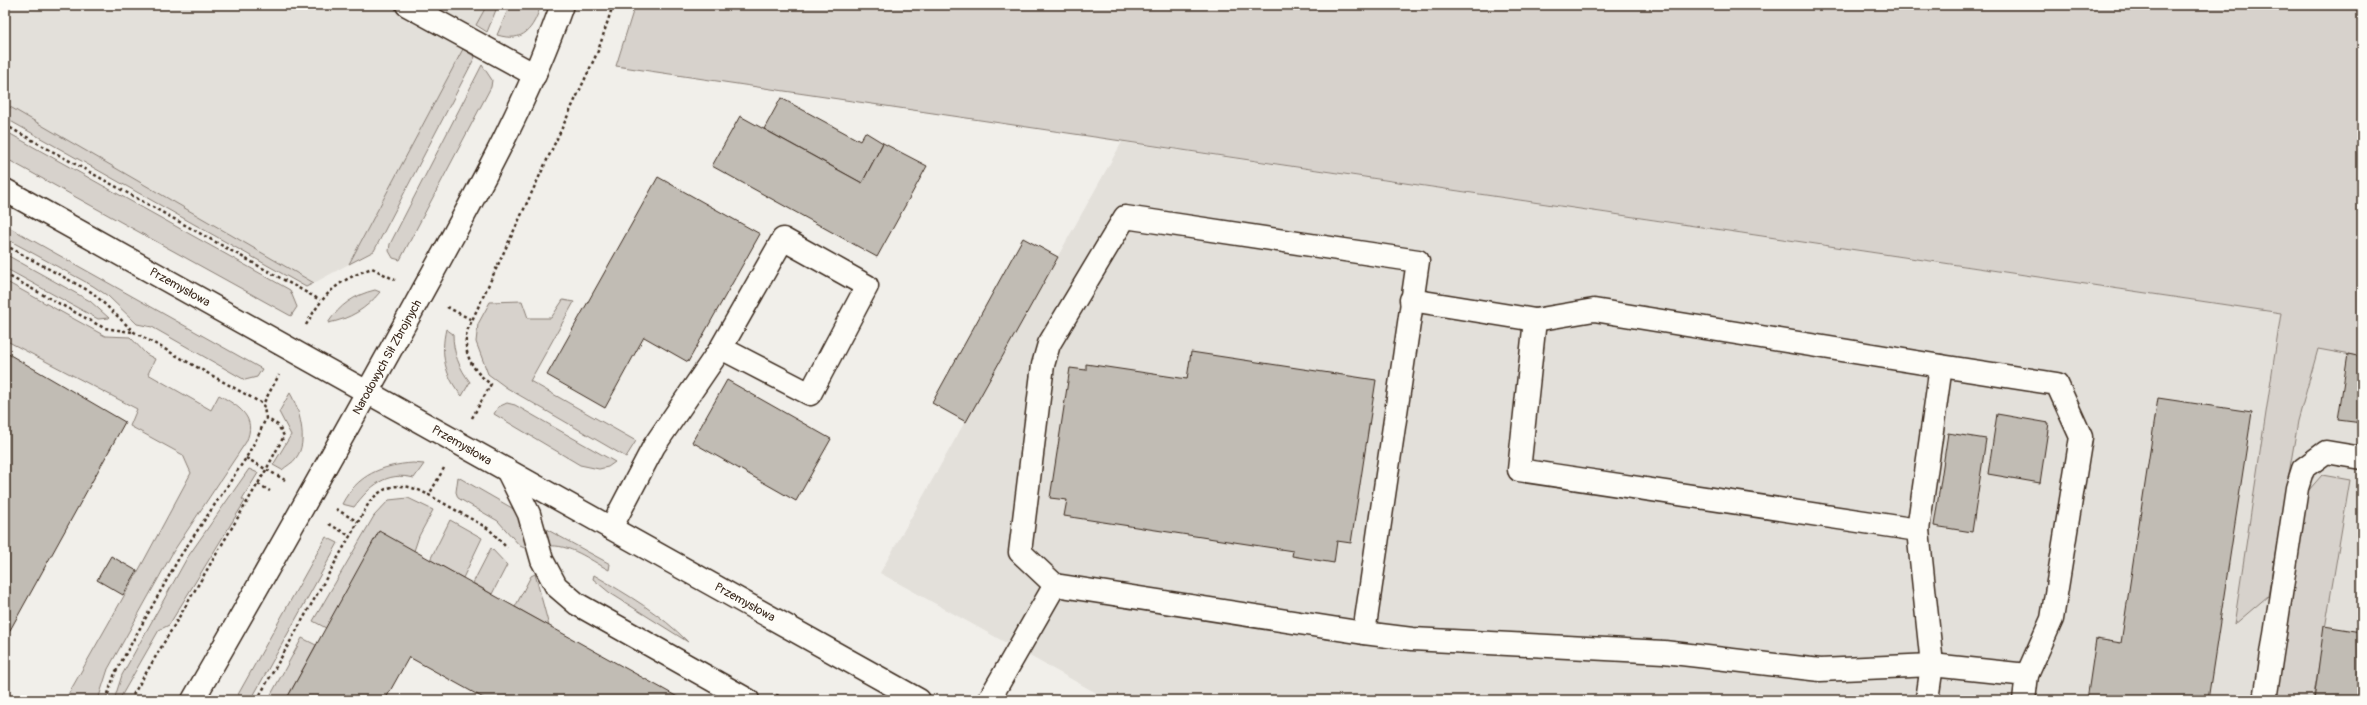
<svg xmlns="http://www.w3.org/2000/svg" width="2367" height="705" font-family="Pangolin,sans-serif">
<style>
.built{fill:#e3e0da}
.green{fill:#d7d2cc;stroke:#897e75}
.building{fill:#c1bcb4;stroke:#3b2a1e}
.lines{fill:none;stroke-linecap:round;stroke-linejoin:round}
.minor-casing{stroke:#3b2a1e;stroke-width:25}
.path{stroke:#3b2a1e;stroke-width:2.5;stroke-dasharray:3 3;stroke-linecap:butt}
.minor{stroke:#fdfcf7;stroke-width:22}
.labels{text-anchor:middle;stroke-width:3.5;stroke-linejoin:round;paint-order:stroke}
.street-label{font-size:12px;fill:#3b2a1e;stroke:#fdfcf7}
</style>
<rect width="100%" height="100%" fill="#f1efea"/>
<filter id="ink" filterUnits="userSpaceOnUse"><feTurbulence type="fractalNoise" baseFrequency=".025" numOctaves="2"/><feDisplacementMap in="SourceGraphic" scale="8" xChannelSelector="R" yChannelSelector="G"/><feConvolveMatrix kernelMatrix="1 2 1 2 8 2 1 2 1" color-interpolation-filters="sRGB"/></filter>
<g filter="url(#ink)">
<!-- built -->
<g class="built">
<polygon points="5,5 487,5 349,264 314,283 5,105"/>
<polygon points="1122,142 2362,325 2362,700 1109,700 880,573"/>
</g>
<!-- green -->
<g class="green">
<polygon points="487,5 498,5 487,32 476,25"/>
<path d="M510 5H541C533 29 524 43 497 35Z"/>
<polygon points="635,5 2362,5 2362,357 2318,349 2298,421 2268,596 2234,625 2281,313 616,66"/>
<polygon points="463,49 475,57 374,251 349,264"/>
<polygon points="482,65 492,80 491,87 400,260 393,258 389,251 390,244"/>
<polygon points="5,104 314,283 306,287 5,118"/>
<polygon points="5,131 290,290 297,307 291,316 5,158"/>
<polygon points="5,225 262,369 257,377 245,380 152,327 137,324 108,296 93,286 5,238"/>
<polygon points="5,254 90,301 109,318 98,319 5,268"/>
<path d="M5 281 105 336 130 337 146 354 155 359 148 374 211 410 219 395C238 406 258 417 246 442L173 552 108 669 98 700H65L141 566 191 473 183 455 130 426 137 409 5 340Z"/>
<path d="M375 290 380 292C366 309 350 319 328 323 340 305 354 295 375 290Z"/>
<polygon points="563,300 574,302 530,381 636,441 626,457 507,388 488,374 476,342 478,324 490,302 522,301 528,318 551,318"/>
<path d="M446 329 453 334C453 352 459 368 470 382L462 396C445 377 440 354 446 329Z"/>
<path d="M290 393C299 408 309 442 296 458 293 463 286 466 282 470L273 465 291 435 279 412Z"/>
<polygon points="507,403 515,405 615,462 608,467 599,469 580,465 494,414 498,407"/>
<path d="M413 463 424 464 414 478C386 471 370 486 354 507L342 504C357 475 382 465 413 463Z"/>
<polygon points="249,469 258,473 242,499 245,501 169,625 159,630 119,700 114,700 122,675 187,558"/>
<polygon points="2322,475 2350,480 2313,700 2275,700 2308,491"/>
<polygon points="458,477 512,508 517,514 531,551 520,546 498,521 458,498 456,492"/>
<polygon points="408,498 433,510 419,536 414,551 326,628 313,621 374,516 389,500"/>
<polygon points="450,520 482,538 463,578 430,560"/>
<path d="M546 529 610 564 609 570C588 559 571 544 547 546Z"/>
<polygon points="326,537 338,543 251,700 235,700"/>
<polygon points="491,548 507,565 492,594 473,583"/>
<polygon points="535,574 549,626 515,607 531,576"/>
<path d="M594 575C628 595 661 614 688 642L610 593 593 579Z"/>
<polygon points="302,638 316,645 286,700 268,700"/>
</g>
<!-- building -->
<g class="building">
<polygon points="781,98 860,141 865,132 883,143 862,183 764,129"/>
<polygon points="740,116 862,183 883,143 927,166 877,257 712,166"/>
<polygon points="658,177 760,234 688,362 644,337 605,408 547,375"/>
<polygon points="1023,238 1058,257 966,422 932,403"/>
<polygon points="5,352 125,422 9,632 5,630"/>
<polygon points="1191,352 1376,380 1351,543 1337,541 1334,563 1292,556 1293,551 1064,516 1067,500 1050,498 1070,368 1086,370 1086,364 1187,379"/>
<polygon points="2348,354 2362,357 2362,423 2338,420"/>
<polygon points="727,380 831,439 796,501 692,442"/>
<polygon points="2158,398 2252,412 2208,700 2087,700 2096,639 2121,643"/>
<polygon points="1997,414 2049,423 2040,483 1988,474"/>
<polygon points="1948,433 1986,439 1972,532 1934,526"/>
<polygon points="379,531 515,607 683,700 487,700 409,657 385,700 286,700"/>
<polygon points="111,556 137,571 123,595 97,580"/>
<polygon points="2324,626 2362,632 2362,700 2314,700"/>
</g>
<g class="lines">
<defs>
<g id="minor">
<polyline points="407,5 535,75"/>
<polyline points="5,190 919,700"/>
<polygon points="1125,217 1418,261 1364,633 1055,585 1020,552 1043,365 1049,344"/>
<polyline points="1411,300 1535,320 1519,470 1918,530 1932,665 1927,700"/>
<polyline points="1535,320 1594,310 1941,366 1918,530"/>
<polyline points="1941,366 2057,384 2081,437 2052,619 2027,675"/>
<polyline points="507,470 529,514 542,560 556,586 577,604 748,700"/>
<polyline points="611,528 654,446 721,348 783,239 867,286 810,394 721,348"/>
<polyline points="1364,633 1412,639 1664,652 1820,670 1932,665 2027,675 2024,700"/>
<path d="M193 700C270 566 346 432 420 296 472 201 526 107 562 5"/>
<polyline points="989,700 1055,585"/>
<polyline points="2265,700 2297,488 2303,469 2326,452 2362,458"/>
</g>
</defs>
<!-- minor casing -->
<use href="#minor" class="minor-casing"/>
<!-- path -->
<g class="path">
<polyline points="5,125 320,300"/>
<polyline points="5,245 93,293 134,332 263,404"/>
<polyline points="5,274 104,328 132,332"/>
<polyline points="447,307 472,320"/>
<path d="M306 325C324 293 337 281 372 268L395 280"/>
<path d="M472 418 491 384C473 372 462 353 467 331L598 51 613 5"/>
<polyline points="246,458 285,480"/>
<polyline points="444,468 429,495 489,529 507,548"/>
<polyline points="258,484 270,491"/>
<polyline points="336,509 358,522"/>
<polyline points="329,524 350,536"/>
<polyline points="776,695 790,700"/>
<polyline points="106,700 115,673 179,558 246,458 259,434 266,418 263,404 279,375"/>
<polyline points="130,700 266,470 284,436 278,425 266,418"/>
<path d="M257 700 370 501C389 481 406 483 429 495"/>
</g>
<!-- minor -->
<use href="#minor" class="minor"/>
</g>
</g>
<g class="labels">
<!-- street labels -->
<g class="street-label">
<text transform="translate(180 287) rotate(29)" y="4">Przemysłowa</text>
<text transform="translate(387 357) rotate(-61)" y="4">Narodowych Sił Zbrojnych</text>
<text transform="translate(462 445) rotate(30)" y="4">Przemysłowa</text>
<text transform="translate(745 602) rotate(29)" y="4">Przemysłowa</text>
</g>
</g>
<!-- margin -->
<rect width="2367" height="705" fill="none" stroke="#fdfcf7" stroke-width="20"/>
<rect x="10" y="10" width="2347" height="685" fill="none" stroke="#3b2a1e" stroke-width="1.5" filter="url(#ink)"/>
</svg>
